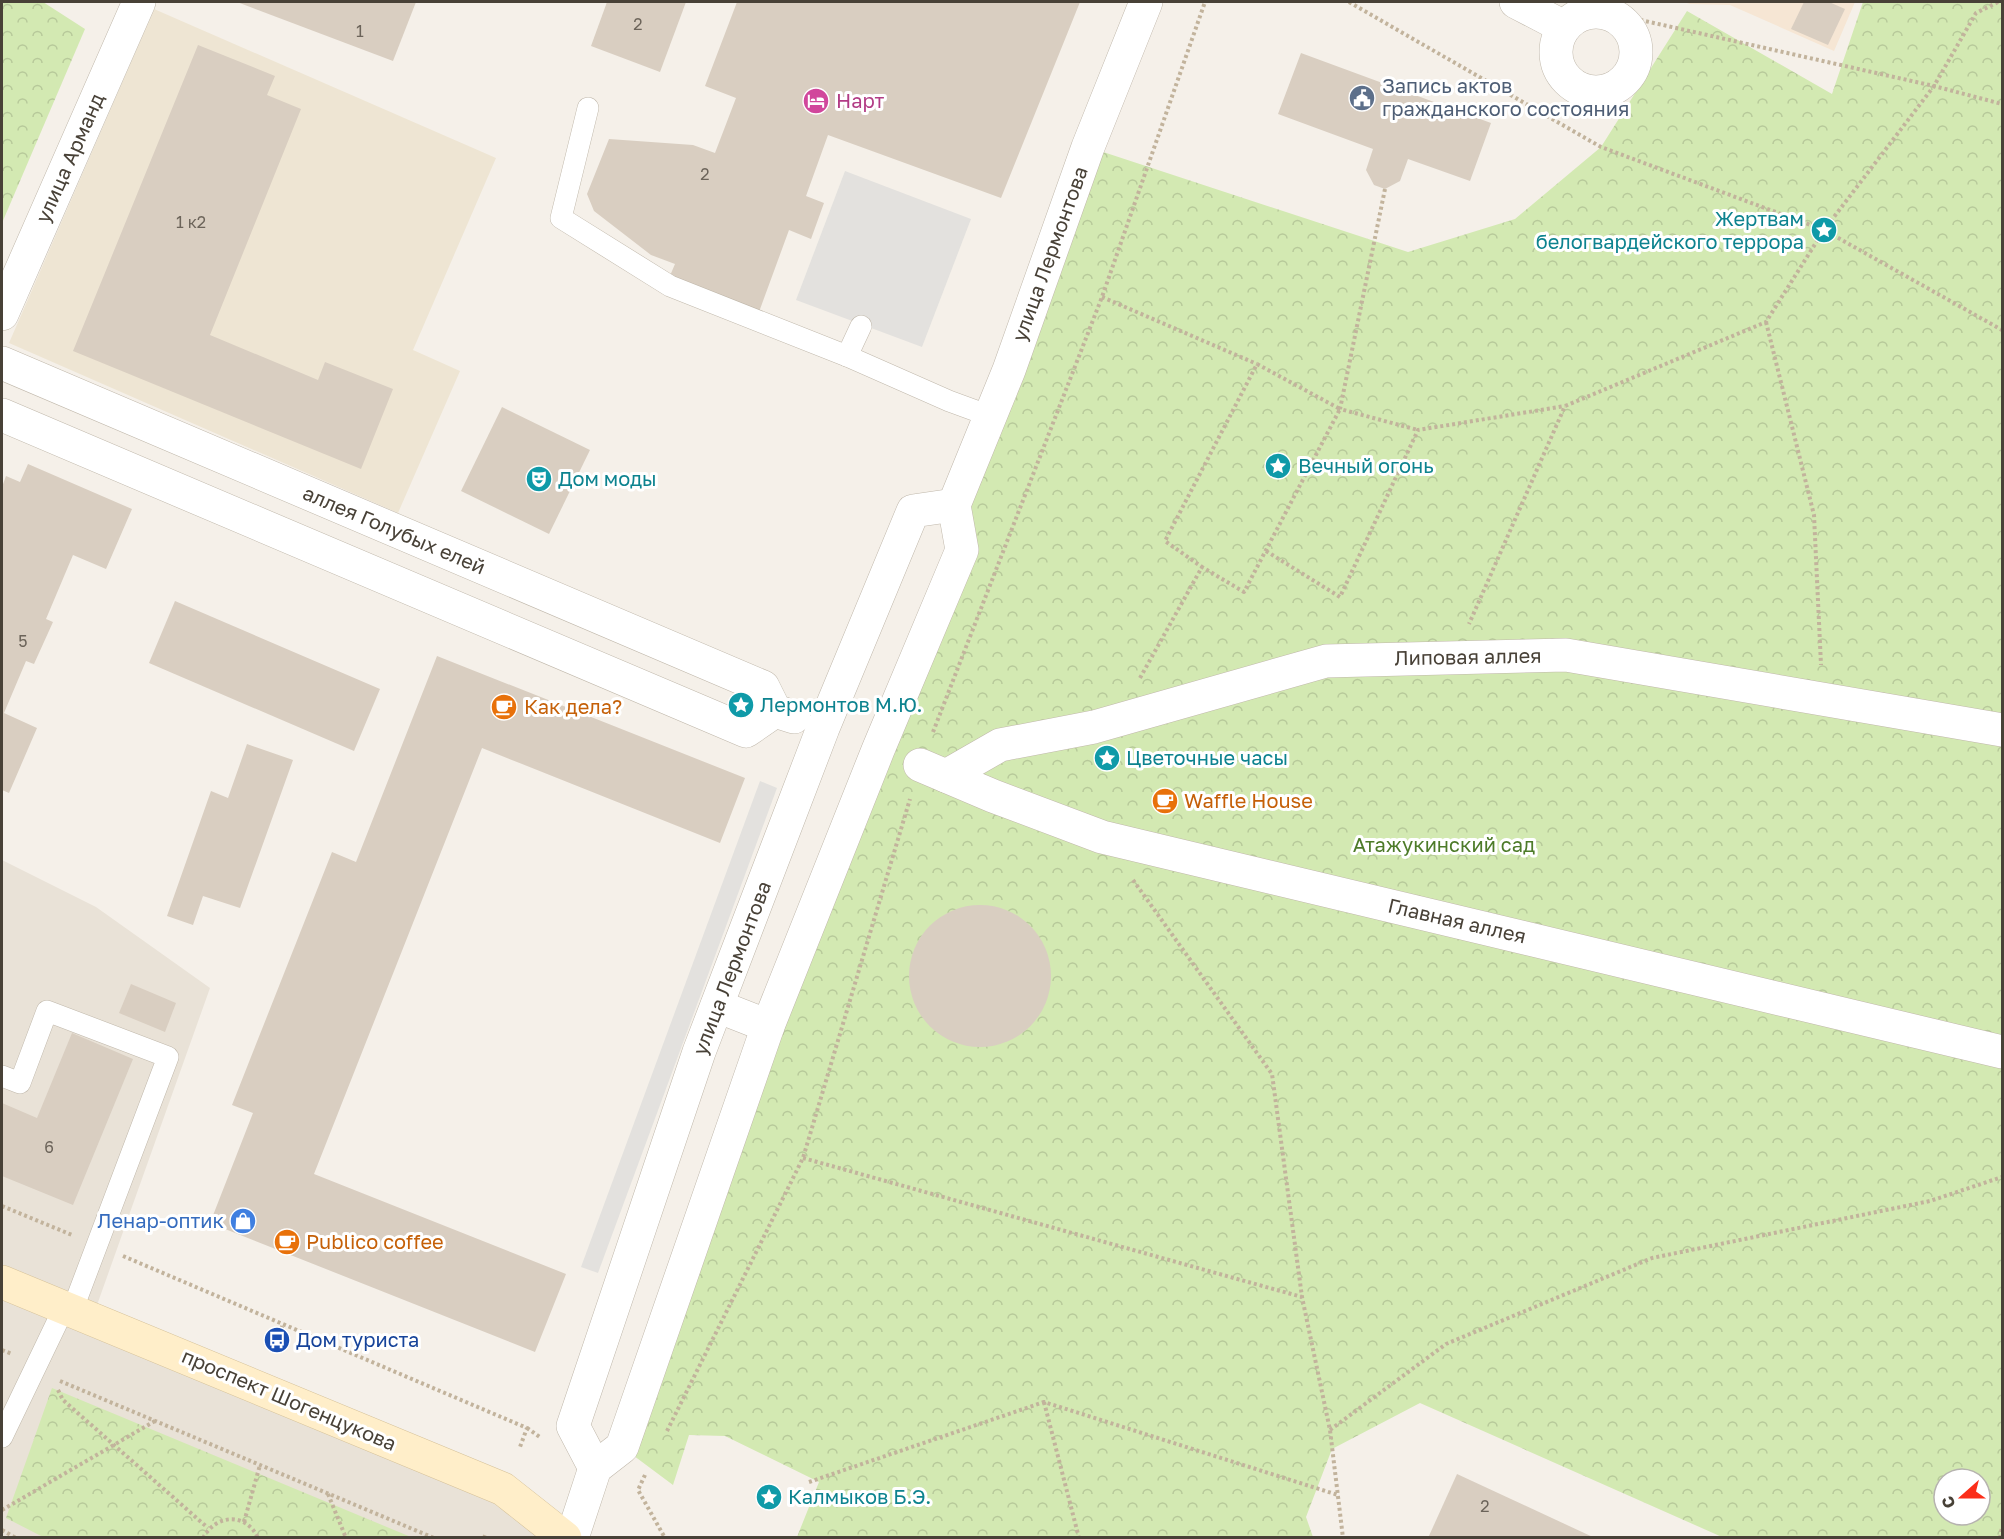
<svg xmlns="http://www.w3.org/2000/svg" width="2004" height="1539" font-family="'Golos Text',sans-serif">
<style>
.residential{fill:#e9e2d7}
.commercial{fill:#f6e6d4}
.education{fill:#eee5d3}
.park{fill:url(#park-crowns);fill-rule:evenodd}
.parking{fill:#e3e1de}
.building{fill:#d9cec1}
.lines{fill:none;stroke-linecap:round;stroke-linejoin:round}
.lane-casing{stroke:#c0b8ab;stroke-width:22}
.street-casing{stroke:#c0b8ab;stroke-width:34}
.secondary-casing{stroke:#d5c199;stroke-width:34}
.path{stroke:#c2b39c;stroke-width:4;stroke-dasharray:3 3;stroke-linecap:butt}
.lane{stroke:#fff;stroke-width:21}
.street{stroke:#fff;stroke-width:33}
.secondary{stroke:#ffeec9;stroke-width:33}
.labels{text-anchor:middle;stroke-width:6;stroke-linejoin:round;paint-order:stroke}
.number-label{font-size:16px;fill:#6c645a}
.service-label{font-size:20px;fill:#4e5e75;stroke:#fff;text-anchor:start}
.hotel-label{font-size:20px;fill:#b23c85;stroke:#fff;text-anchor:start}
.street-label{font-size:20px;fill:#484137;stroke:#fff}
.culture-label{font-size:20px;fill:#0d838f;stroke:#fff;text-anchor:start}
.food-label{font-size:20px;fill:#c56008;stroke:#fff;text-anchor:start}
.park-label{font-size:20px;fill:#4d7b29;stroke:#fff}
.shop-label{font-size:20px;fill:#366cbe;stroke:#fff;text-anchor:end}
.transit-label{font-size:20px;fill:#164399;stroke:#fff;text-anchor:start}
</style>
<defs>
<pattern id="park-crowns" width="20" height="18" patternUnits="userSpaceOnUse" patternTransform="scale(1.5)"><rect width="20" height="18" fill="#d3e9b2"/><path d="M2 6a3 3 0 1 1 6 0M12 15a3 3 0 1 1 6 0" fill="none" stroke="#b7c99a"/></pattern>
</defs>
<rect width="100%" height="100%" fill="#f5f0e9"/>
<!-- residential -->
<polygon class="residential" points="2,860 96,907 210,988 92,1319 263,1389 565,1537 2,1537"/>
<!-- commercial -->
<polygon class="commercial" points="1684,2 1855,2 1834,51 1730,5 1690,4"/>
<!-- education -->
<polygon class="education" points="154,9 496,158 413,350 460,371 398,513 9,343"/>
<!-- park -->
<g class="park">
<polygon points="2,2 43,2 85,29 2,223"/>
<path d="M1863 2H2002V1537H1722L1420 1403 1332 1449 1306 1517 1313 1537H797L819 1482 725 1436 689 1435 673 1485 622 1447 962 550 954 505 1088 147 1408 252 1515 219 1601 147 1687 11 1832 94ZM1944 1479H1980V1515H1944Z"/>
<polygon points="52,1388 411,1537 43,1537 6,1518"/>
</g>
<!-- parking -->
<g class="parking">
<polygon points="845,171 971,219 922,347 796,300"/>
<polygon points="760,781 777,788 598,1273 581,1267"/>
</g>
<!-- building -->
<g class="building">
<polygon points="237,2 416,2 393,61"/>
<polygon points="607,2 686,2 660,72 591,46"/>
<polygon points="737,2 1080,2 1001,198 828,135 806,196 824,203 811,239 789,230 759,312 669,278 675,264 651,255 594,211 587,194 609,139 693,145 715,153 736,98 705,86"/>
<polygon points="1804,2 1829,2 1845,9 1828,45 1791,29"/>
<polygon points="198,45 275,76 267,95 301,109 210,335 318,380 325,362 393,389 361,469 73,351"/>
<polygon points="1301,53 1491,123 1470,181 1408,159 1400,181 1385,189 1374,185 1366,170 1373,149 1278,114"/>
<polygon points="502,407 590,450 549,534 461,491"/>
<polygon points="28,464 132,509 106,569 73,555 46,619 53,622 34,664 26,661 4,713 37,728 9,793 2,790 2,487 6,476 20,482"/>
<polygon points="175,601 380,689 354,751 149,663"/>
<polygon points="437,656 745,778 720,843 482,748 314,1174 566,1274 535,1352 210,1223 253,1113 232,1105 332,852 356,862"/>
<polygon points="247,744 293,760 240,908 203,896 193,925 167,916 211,791 228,798"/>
<circle cx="980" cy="976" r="71"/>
<polygon points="131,984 176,1003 165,1032 119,1013"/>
<polygon points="72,1033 133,1059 73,1205 2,1176 2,1103 37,1118"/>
<polygon points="1457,1474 1595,1538 1428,1538"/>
</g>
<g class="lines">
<defs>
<g id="lane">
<polyline points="588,108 561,218 670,286 847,356 949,401 990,416"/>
<polyline points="847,356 861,326"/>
<polyline points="2,1076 20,1083 47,1011 168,1057 72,1311"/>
<polyline points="2,1437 64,1308"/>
</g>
<g id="street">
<polyline points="1516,2 1564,27"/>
<circle cx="1596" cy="52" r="40"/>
<polyline points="2,314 139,2"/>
<polyline points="2,363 763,687 775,711 794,717"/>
<polyline points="2,415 746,731 775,711"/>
<polyline points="920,765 993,796 1102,837 2002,1052"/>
<polyline points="946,776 1000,745 1094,727 1326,661 1566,655 2002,730"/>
<polyline points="717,1006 768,1026"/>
<polyline points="595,1468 573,1426 699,1052 823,728 913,511 954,505"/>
<polyline points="572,1538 595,1468 622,1447 768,1026 878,750 962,550 954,505 1009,370 1088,147 1146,2"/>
</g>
<polyline id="secondary" points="2,1282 503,1489 565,1538"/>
</defs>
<!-- lane casing -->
<use href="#lane" class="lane-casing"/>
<!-- street casing -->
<use href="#street" class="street-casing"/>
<!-- secondary casing -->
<use href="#secondary" class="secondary-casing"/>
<!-- path -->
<g class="path">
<polyline points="1349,2 1601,147 1824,230 1766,322 1565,406 1469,624"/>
<polyline points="1998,2 1976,13 1934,86 1824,230 2002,330"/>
<polyline points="1605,12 1934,86 2002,104"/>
<polyline points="1385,189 1340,409 1418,430"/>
<polyline points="1102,297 1257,364"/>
<polyline points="1766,322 1814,515 1821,665"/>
<polyline points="1266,551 1340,597 1418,430 1565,406"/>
<polyline points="1140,678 1202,567 1244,592 1340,409 1257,364 1165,541 1202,567"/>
<polyline points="933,732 1102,297 1205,2"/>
<polyline points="1133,880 1272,1074 1302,1297 1330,1430 1343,1538"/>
<polyline points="803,1158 1302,1297"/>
<polyline points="2,1206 72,1235"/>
<polyline points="123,1256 527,1428 520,1447"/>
<polyline points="277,1340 283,1324"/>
<polyline points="2,1350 12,1354"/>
<polyline points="60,1381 434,1538"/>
<polyline points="58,1390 63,1400 208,1528"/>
<polyline points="1044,1402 1079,1538"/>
<polyline points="527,1428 541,1438"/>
<polyline points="1330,1430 1446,1344 1652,1258 1930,1201 2002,1177"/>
<polyline points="667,1431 803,1158 910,799"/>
<polyline points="645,1475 638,1490 665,1538"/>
<polyline points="809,1482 1044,1402 1338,1495"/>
<polyline points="328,1494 346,1538"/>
<polyline points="2,1510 155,1421"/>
<polyline points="244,1522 260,1465"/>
<polyline points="2,1530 16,1538"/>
<path d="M203 1538C216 1514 246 1512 258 1538"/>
<polyline points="484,1538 486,1533"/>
<polyline points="2000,1538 2002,1527"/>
</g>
<!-- lane -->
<use href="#lane" class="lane"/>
<!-- street -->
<use href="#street" class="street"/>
<!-- secondary -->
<use href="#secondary" class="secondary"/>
</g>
<!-- icons -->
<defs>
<symbol id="civic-disc" viewBox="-11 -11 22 22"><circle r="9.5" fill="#5c6f8a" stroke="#fff"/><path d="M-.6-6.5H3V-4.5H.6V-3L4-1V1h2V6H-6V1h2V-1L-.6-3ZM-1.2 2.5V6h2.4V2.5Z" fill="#fff"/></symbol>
<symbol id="hotel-disc" viewBox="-11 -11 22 22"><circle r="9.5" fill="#d1479c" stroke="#fff"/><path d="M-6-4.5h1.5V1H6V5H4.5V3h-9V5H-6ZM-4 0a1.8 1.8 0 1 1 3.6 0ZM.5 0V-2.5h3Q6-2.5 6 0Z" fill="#fff"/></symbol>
<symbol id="sight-disc" viewBox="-11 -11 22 22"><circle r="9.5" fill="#0f9aa8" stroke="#fff"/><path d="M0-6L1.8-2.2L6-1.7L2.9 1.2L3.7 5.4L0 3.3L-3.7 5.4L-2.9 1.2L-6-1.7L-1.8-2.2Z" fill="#fff"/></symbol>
<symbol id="theatre-disc" viewBox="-11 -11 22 22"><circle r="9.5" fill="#0f9aa8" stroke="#fff"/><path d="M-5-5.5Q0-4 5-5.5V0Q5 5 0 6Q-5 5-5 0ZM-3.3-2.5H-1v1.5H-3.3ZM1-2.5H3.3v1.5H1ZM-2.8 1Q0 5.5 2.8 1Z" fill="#fff"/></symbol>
<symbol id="cafe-disc" viewBox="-11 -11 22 22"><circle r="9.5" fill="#e8710a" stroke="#fff"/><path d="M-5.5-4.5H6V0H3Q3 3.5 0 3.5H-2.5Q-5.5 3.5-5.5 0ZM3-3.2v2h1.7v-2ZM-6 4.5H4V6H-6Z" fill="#fff"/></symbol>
<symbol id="shop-disc" viewBox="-11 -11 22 22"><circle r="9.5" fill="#3f7fe0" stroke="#fff"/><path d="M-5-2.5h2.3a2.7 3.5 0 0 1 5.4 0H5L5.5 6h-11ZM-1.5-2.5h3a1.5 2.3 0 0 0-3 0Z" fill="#fff"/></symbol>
<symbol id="bus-disc" viewBox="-11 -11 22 22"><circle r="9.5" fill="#1a4fb4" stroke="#fff"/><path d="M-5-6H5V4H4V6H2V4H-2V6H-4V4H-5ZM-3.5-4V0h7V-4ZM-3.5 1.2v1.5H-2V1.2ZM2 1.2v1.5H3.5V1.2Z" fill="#fff"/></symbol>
</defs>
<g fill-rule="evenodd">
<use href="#civic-disc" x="1347" y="83" width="30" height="30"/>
<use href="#hotel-disc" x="801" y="86" width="30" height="30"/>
<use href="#sight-disc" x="1809" y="215" width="30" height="30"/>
<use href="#sight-disc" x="1263" y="451" width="30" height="30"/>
<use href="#theatre-disc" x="524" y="464" width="30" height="30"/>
<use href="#sight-disc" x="726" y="690" width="30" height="30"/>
<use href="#cafe-disc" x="489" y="692" width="30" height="30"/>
<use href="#sight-disc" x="1092" y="743" width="30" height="30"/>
<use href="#cafe-disc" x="1150" y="786" width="30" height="30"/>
<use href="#shop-disc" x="228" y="1206" width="30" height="30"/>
<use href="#cafe-disc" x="272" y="1227" width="30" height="30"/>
<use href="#bus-disc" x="262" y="1325" width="30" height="30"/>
<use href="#sight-disc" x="754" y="1482" width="30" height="30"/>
</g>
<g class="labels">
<!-- number labels -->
<g class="number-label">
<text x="638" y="30">2</text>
<text x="360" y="37">1</text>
<text x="705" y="180">2</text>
<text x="191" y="228">1 к2</text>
<text x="23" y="647">5</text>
<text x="49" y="1153">6</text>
<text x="1485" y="1512">2</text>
</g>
<!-- service labels -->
<g class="service-label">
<text x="1382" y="93">Запись актов<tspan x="1382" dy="23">гражданского состояния</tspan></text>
</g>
<!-- hotel labels -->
<g class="hotel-label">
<text x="836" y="108">Нарт</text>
</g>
<!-- street labels -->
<g class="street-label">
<text transform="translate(70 158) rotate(-66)" y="7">улица Арманд</text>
<text transform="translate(1050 254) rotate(-70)" y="7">улица Лермонтова</text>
<text transform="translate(394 530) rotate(23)" y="7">аллея Голубых елей</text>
<text transform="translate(1468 657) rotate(-1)" y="7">Липовая аллея</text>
<text transform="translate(1457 921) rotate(13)" y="7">Главная аллея</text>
<text transform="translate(732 968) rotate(-69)" y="7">улица Лермонтова</text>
<text transform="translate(289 1400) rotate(23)" y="7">проспект Шогенцукова</text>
</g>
<!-- culture labels -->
<g class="culture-label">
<text x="1804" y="226" text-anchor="end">Жертвам<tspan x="1804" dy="23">белогвардейского террора</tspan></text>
<text x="1298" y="473">Вечный огонь</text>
<text x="558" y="486">Дом моды</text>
<text x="760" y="712">Лермонтов М.Ю.</text>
<text x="1126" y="765">Цветочные часы</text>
<text x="788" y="1504">Калмыков Б.Э.</text>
</g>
<!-- food labels -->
<g class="food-label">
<text x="524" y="714">Как дела?</text>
<text x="1184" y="808">Waffle House</text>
<text x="306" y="1249">Publico coffee</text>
</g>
<!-- park labels -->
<g class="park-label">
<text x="1444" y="852">Атажукинский сад</text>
</g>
<!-- shop labels -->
<g class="shop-label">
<text x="224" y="1228">Ленар-оптик</text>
</g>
<!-- transit labels -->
<g class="transit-label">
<text x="296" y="1347">Дом туриста</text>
</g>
</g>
<!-- border -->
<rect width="2004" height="1539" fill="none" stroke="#484137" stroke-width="6"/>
<!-- north arrow -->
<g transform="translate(1962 1497) rotate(249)"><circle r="28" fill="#ffffff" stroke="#b6b3af" stroke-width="1.5"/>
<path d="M0-4.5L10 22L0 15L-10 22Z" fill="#fb2e19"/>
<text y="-9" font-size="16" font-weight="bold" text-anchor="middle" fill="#484137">С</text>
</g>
</svg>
